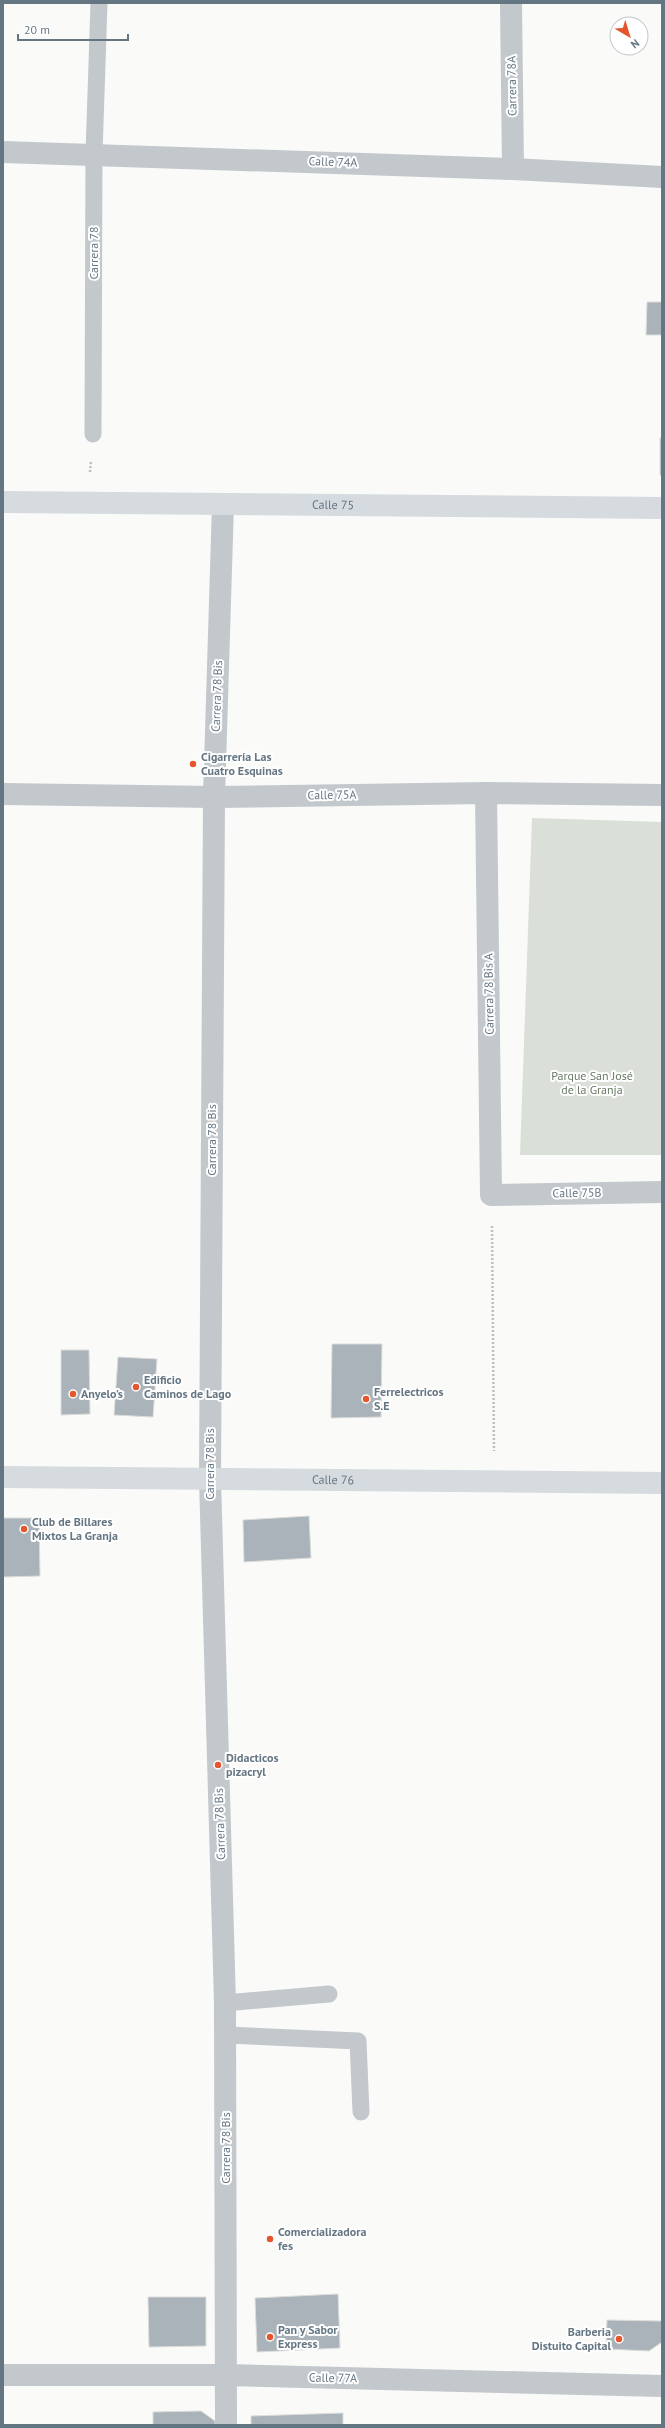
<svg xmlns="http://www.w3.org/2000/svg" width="665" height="2428" font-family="'PT Sans',sans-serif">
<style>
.green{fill:#dadfd7}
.building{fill:#aab3b9;stroke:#dcdcda}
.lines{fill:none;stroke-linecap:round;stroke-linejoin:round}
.path{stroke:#bbbfc2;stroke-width:2.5;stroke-dasharray:2 2;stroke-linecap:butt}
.lane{stroke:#c3c8cc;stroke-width:17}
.street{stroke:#c3c8cc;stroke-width:22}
.secondary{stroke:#d6dbdf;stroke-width:22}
.poi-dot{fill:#e4572e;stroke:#fff;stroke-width:1.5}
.labels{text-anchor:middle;stroke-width:4;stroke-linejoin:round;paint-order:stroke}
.street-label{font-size:12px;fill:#657683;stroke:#fff}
.poi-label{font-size:12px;font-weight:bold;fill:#657683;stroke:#fff;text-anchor:start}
.park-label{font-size:12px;fill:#687a64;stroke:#fff}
</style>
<rect width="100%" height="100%" fill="#fafaf8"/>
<!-- green -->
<polygon class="green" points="532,818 662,822 662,1155 520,1155"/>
<!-- building -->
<g class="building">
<polygon points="647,302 662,302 662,335 646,335"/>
<rect x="660" y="438" width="2" height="37"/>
<polygon points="332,1344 382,1344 381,1417 331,1418"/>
<polygon points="61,1350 89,1350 90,1414 61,1415"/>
<polygon points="118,1357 157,1359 153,1417 114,1415"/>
<polygon points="309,1516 311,1558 244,1562 243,1520"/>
<polygon points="3,1518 39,1518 40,1576 3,1577"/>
<polygon points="338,2294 340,2348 257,2352 255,2298"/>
<polygon points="148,2297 206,2297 206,2346 149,2347"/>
<polygon points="607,2320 662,2321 662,2342 649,2351 606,2349"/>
<polygon points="201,2411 215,2421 215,2425 153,2425 153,2412"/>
<polygon points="343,2413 343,2425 251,2425 251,2416"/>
</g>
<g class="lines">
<!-- path -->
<g class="path">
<polyline points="90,472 91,461"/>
<polyline points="492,1226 494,1451"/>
</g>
<!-- lane -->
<g class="lane">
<polyline points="93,434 94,154 99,3"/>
<polyline points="225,2003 329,1994"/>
<polyline points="226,2035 358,2041 361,2112"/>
</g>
<!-- street -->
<g class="street">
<polyline points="511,3 513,169"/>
<polyline points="3,152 513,169 662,177"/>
<polyline points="223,504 214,797 210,1479 225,2003 226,2425"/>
<polyline points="486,793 491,1195 662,1192"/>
<polyline points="3,794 214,797 486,793 662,795"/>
<polyline points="3,2375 225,2375 662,2386"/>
</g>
<!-- secondary -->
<g class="secondary">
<path id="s1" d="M3 502 662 508"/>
<path id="s2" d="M3 1477 662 1483"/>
</g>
</g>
<!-- markers -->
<g class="poi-dot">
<circle cx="193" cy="764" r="4"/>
<circle cx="136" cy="1387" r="4"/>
<circle cx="73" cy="1394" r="4"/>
<circle cx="366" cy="1399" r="4"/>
<circle cx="24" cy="1529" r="4"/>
<circle cx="218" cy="1765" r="4"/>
<circle cx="270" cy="2239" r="4"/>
<circle cx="270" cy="2337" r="4"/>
<circle cx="619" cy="2339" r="4"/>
</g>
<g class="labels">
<!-- street labels -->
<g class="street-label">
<text transform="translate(512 86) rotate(-91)" y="4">Carrera 78A</text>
<text transform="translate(333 162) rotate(2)" y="4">Calle 74A</text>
<text transform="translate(94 253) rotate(-90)" y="4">Carrera 78</text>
<text dy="4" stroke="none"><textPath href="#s1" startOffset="330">Calle 75</textPath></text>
<text transform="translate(217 696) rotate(-88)" y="4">Carrera 78 Bis</text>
<text transform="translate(332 795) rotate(-1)" y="4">Calle 75A</text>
<text transform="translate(489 994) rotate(-91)" y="4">Carrera 78 Bis A</text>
<text transform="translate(212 1140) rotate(-90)" y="4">Carrera 78 Bis</text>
<text transform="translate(577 1193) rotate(-1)" y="4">Calle 75B</text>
<text transform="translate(210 1464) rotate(-90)" y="4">Carrera 78 Bis</text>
<text dy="4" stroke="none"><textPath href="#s2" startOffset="330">Calle 76</textPath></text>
<text transform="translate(220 1824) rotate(-92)" y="4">Carrera 78 Bis</text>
<text transform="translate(226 2148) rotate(-90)" y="4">Carrera 78 Bis</text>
<text transform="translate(333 2378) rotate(1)" y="4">Calle 77A</text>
</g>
<!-- poi labels -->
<g class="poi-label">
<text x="201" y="761">Cigarrería Las<tspan x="201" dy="14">Cuatro Esquinas</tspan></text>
<text x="144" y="1384">Edificio<tspan x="144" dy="14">Caminos de Lago</tspan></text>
<text x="374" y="1396">Ferrelectricos<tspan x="374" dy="14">S.E</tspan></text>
<text x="81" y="1398">Anyelo's</text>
<text x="32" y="1526">Club de Billares<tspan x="32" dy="14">Mixtos La Granja</tspan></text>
<text x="226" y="1762">Didacticos<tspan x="226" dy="14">pizacryl</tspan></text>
<text x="278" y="2236">Comercializadora<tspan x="278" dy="14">fes</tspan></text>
<text x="278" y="2334">Pan y Sabor<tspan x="278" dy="14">Express</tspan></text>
<text x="611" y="2336" text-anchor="end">Barberia<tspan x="611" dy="14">Distuito Capital</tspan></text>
</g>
<!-- park labels -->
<g class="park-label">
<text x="592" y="1080">Parque San José<tspan x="592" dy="14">de la Granja</tspan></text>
</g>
</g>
<!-- border -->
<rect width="665" height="2428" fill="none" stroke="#657683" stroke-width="8"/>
<!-- north arrow -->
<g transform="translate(629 36) rotate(142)"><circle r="19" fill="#ffffff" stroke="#c1c8cd"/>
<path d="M0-3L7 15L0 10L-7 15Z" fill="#e4572e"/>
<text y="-6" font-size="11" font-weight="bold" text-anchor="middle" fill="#657683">N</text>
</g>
<!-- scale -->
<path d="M18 34v6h110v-6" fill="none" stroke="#657683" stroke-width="2"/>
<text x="24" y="34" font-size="12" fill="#657683" stroke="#ffffff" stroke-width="3" paint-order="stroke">20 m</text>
</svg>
